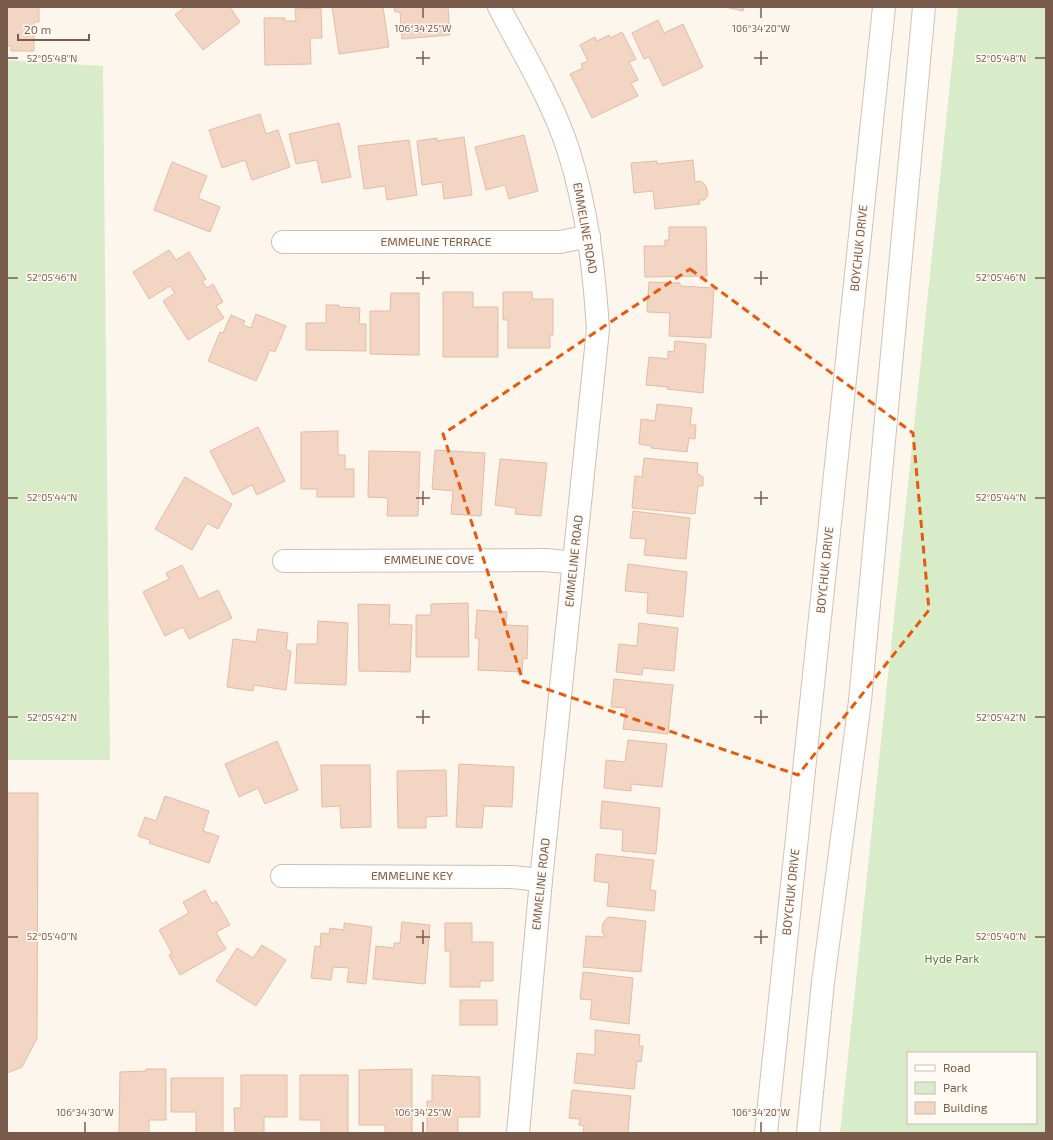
<svg xmlns="http://www.w3.org/2000/svg" width="1053" height="1140" font-family="'Exo 2',sans-serif">
<style>
.green{fill:#d8ecc9;fill-rule:evenodd}
.building{fill:#f3d5c3;stroke:#e6bba3}
.lines{fill:none;stroke-linecap:round;stroke-linejoin:round}
.minor-casing{stroke:#d1beb0;stroke-width:24}
.secondary-casing{stroke:#d6c0b0;stroke-width:24}
.minor{stroke:#fff;stroke-width:22}
.secondary{stroke:#fff;stroke-width:22}
.marked{fill:none;stroke:#e8590c;stroke-width:3;stroke-dasharray:8 5;stroke-linejoin:round}
.ticks{fill:none;stroke:#7a5c4d;stroke-width:1.5}
.labels{text-anchor:middle;stroke-width:3;stroke-linejoin:round;paint-order:stroke}
.street-label{font-size:12px;fill:#7a5c4d;stroke:#fffaf3}
.park-label{font-size:12px;fill:#537a41;stroke:#fffaf3}
.ticks-label{font-size:10px;text-anchor:middle;fill:#7a5c4d;stroke:#fffaf3;stroke-width:3;stroke-linejoin:round;paint-order:stroke}
</style>
<rect width="100%" height="100%" fill="#fdf6ec"/>
<!-- green -->
<g class="green">
<path d="M958 7H1046V1133H840ZM908 1053H1036V1123H908Z"/>
<polygon points="7,60 103,66 110,760 7,760"/>
</g>
<!-- building -->
<g class="building">
<polygon points="7,7 39,7 39,22 34,22 34,51 11,51 11,46 7,46"/>
<polygon points="185,7 230,7 240,22 203,50 175,15"/>
<polygon points="332,7 383,7 389,47 339,54"/>
<polygon points="394,7 448,7 450,35 402,39 400,12 395,12"/>
<polygon points="725,7 744,7 743,11"/>
<polygon points="321,8 322,38 310,38 311,64 265,65 264,18 285,18 285,21 296,21 295,9"/>
<polygon points="658,20 664,33 683,24 703,67 663,86 649,57 644,59 632,33"/>
<polygon points="622,32 636,59 629,62 638,80 631,83 638,96 592,118 570,74 583,68 581,64 588,61 580,45 595,37 597,41 609,35 610,38"/>
<polygon points="260,114 266,134 278,130 290,167 252,180 245,160 222,168 209,130"/>
<polygon points="339,123 351,177 322,183 317,160 296,164 289,134"/>
<polygon points="524,135 538,191 509,199 505,185 486,190 475,147"/>
<polygon points="464,137 472,195 444,199 442,182 422,185 417,141 437,138 437,141"/>
<polygon points="409,140 417,195 387,200 385,186 364,189 358,146"/>
<polygon points="693,160 695,182 701,181 706,186 708,195 704,200 699,200 700,204 655,209 653,191 634,193 631,163 657,161 657,164"/>
<polygon points="172,162 207,176 198,198 220,207 210,232 154,210"/>
<polygon points="669,227 706,227 707,276 645,277 644,246 665,246 665,240 669,240"/>
<polygon points="169,250 176,260 189,252 206,279 202,281 207,288 213,284 223,302 216,306 224,318 188,340 163,301 175,293 170,286 149,299 133,272"/>
<polygon points="649,282 680,283 680,286 714,288 711,338 669,336 670,313 647,312"/>
<polygon points="443,292 473,292 473,307 498,307 498,357 443,357"/>
<polygon points="503,292 532,292 532,299 553,299 553,335 550,335 550,348 508,348 508,320 503,320"/>
<polygon points="391,293 419,293 419,355 370,354 370,311 390,311"/>
<polygon points="326,305 339,305 338,307 360,308 359,324 366,324 366,351 306,350 306,323 326,323"/>
<polygon points="256,314 286,326 275,352 270,350 256,381 208,361 220,332 223,333 231,315 245,321 243,325 251,328"/>
<polygon points="675,341 706,344 703,393 667,389 668,387 646,385 649,357 668,359 668,351 674,352"/>
<polygon points="657,404 692,408 690,425 696,425 695,439 689,438 687,452 651,448 651,446 639,444 641,419 655,421"/>
<polygon points="258,427 285,481 257,495 252,485 233,495 210,451"/>
<polygon points="338,431 338,455 345,455 345,469 354,469 354,497 317,497 317,489 301,489 301,432"/>
<polygon points="435,450 485,453 481,516 451,514 453,491 432,489"/>
<polygon points="369,451 420,452 418,516 387,516 388,498 368,497"/>
<polygon points="644,458 698,463 697,473 703,477 703,486 698,486 695,514 632,508 635,476 642,477"/>
<polygon points="500,459 547,463 541,516 515,514 516,508 495,505"/>
<polygon points="185,477 232,504 218,529 207,523 192,550 155,529"/>
<polygon points="633,511 690,518 686,559 644,555 646,539 630,538"/>
<polygon points="628,564 687,572 683,617 647,613 648,593 625,591"/>
<polygon points="182,565 199,599 218,590 232,618 189,639 183,627 165,636 143,592 169,579 166,573"/>
<polygon points="468,603 469,657 416,657 416,615 431,615 431,604"/>
<polygon points="358,604 390,605 389,624 412,625 410,672 359,671"/>
<polygon points="477,610 507,612 506,625 528,626 527,659 523,658 522,672 478,670 479,639 475,638"/>
<polygon points="318,621 348,623 346,685 295,683 297,644 317,644"/>
<polygon points="639,623 678,628 674,671 643,668 642,675 616,672 619,644 637,646"/>
<polygon points="258,629 288,633 286,650 291,651 286,690 254,685 253,691 227,687 233,639 256,642"/>
<polygon points="614,679 673,685 668,734 623,729 626,708 611,707"/>
<polygon points="628,740 667,744 662,787 631,784 631,791 604,788 606,760 625,762"/>
<polygon points="277,741 298,790 265,804 258,788 239,797 225,764"/>
<polygon points="459,764 514,767 512,807 484,806 482,828 456,827"/>
<polygon points="321,765 370,765 371,827 341,828 340,806 322,807"/>
<polygon points="446,770 447,816 426,817 426,828 398,828 397,771"/>
<polygon points="7,793 38,793 37,1038 22,1067 7,1073"/>
<polygon points="165,796 209,811 203,831 219,836 209,863 149,843 150,840 138,836 145,817 156,821"/>
<polygon points="602,801 660,808 656,854 622,851 623,830 600,828"/>
<polygon points="596,854 654,860 650,890 656,891 654,911 607,906 609,883 594,881"/>
<polygon points="205,890 212,904 216,901 230,925 216,932 226,949 180,975 169,955 172,953 159,930 189,913 183,902"/>
<polygon points="608,917 646,921 641,972 583,967 586,936 605,937 602,931 603,923"/>
<polygon points="402,922 430,925 425,984 373,979 376,946 394,948 394,943 400,943"/>
<polygon points="344,923 372,927 366,984 347,982 349,968 333,967 331,980 311,978 315,946 320,947 321,933 329,934 330,928 344,930"/>
<polygon points="445,923 472,923 472,942 493,942 493,981 480,981 480,987 450,987 450,951 445,951"/>
<polygon points="262,945 286,960 256,1006 216,981 237,948 253,958"/>
<polygon points="583,972 633,978 629,1024 590,1019 592,1000 580,999"/>
<rect x="460" y="1000" width="37" height="25"/>
<polygon points="595,1030 640,1035 639,1046 643,1046 641,1062 637,1061 634,1089 574,1083 577,1053 595,1055"/>
<polygon points="146,1069 166,1069 166,1120 149,1120 149,1133 119,1133 120,1072 146,1071"/>
<polygon points="412,1069 412,1133 385,1133 385,1125 359,1125 359,1070"/>
<polygon points="241,1075 287,1075 287,1117 264,1117 264,1133 235,1133 234,1108 241,1108"/>
<polygon points="300,1075 348,1075 348,1133 321,1133 321,1120 300,1120"/>
<polygon points="432,1075 480,1077 480,1117 458,1117 458,1133 427,1133 427,1101 432,1101"/>
<polygon points="171,1078 223,1078 223,1133 196,1133 196,1112 171,1112"/>
<polygon points="572,1090 631,1096 628,1133 583,1133 584,1126 579,1125 580,1119 569,1118"/>
</g>
<g class="lines">
<defs>
<g id="minor">
<path d="M499 7C523 53 552 100 568 149 587 208 594 268 598 329L541 880 518 1133"/>
<polyline points="283,242 560,242 589,236"/>
<polyline points="284,561 546,560 574,563"/>
<polyline points="282,876 512,877 541,880"/>
</g>
<g id="secondary">
<polyline points="766,1133 884,7"/>
<polyline points="808,1133 823,982 860,701 924,7"/>
</g>
</defs>
<!-- minor casing -->
<use href="#minor" class="minor-casing"/>
<!-- secondary casing -->
<use href="#secondary" class="secondary-casing"/>
<!-- minor -->
<use href="#minor" class="minor"/>
<!-- secondary -->
<use href="#secondary" class="secondary"/>
</g>
<!-- marked area -->
<path class="marked" d="M690 269 913 433 929 610 798 775 523 681 443 434Z"/>
<!-- ticks -->
<path class="ticks" d="M423 8V18M761 8V18M423 51V65M761 51V65M8 58H18M416 58H430M754 58H768M1035 58H1045M423 271V285M761 271V285M8 278H18M416 278H430M754 278H768M1035 278H1045M423 491V505M761 491V505M8 498H18M416 498H430M754 498H768M1035 498H1045M423 710V724M761 710V724M8 717H18M416 717H430M754 717H768M1035 717H1045M423 930V944M761 930V944M8 937H18M416 937H430M754 937H768M1035 937H1045M85 1122V1132M423 1122V1132M761 1122V1132"/>
<g class="labels">
<!-- street labels -->
<g class="street-label">
<text transform="translate(585 228) rotate(80)" y="4">EMMELINE ROAD</text>
<text x="436" y="246">EMMELINE TERRACE</text>
<text transform="translate(859 248) rotate(-84)" y="4">BOYCHUK DRIVE</text>
<text x="429" y="564">EMMELINE COVE</text>
<text transform="translate(574 561) rotate(-84)" y="4">EMMELINE ROAD</text>
<text transform="translate(825 570) rotate(-84)" y="4">BOYCHUK DRIVE</text>
<text x="412" y="880">EMMELINE KEY</text>
<text transform="translate(541 884) rotate(-84)" y="4">EMMELINE ROAD</text>
<text transform="translate(791 892) rotate(-84)" y="4">BOYCHUK DRIVE</text>
</g>
<!-- park labels -->
<g class="park-label">
<text x="952" y="963">Hyde Park</text>
</g>
</g>
<g class="ticks-label">
<text x="423" y="32">106°34'25"W</text>
<text x="761" y="32">106°34'20"W</text>
<text x="52" y="62">52°05'48"N</text>
<text x="1001" y="62">52°05'48"N</text>
<text x="52" y="281">52°05'46"N</text>
<text x="1001" y="281">52°05'46"N</text>
<text x="52" y="501">52°05'44"N</text>
<text x="1001" y="501">52°05'44"N</text>
<text x="52" y="721">52°05'42"N</text>
<text x="1001" y="721">52°05'42"N</text>
<text x="52" y="940">52°05'40"N</text>
<text x="1001" y="940">52°05'40"N</text>
<text x="85" y="1116">106°34'30"W</text>
<text x="423" y="1116">106°34'25"W</text>
<text x="761" y="1116">106°34'20"W</text>
</g>
<!-- border -->
<rect width="1053" height="1140" fill="none" stroke="#7a5c4d" stroke-width="16"/>
<!-- legend -->
<rect x="907" y="1052" width="130" height="72" fill="#fffaf3" stroke="#cabbb1"/>
<rect x="915" y="1065" width="20" height="6" fill="#ffffff" stroke="#cabbb1"/>
<text x="943" y="1072" font-size="12" fill="#7a5c4d">Road</text>
<rect x="915" y="1082" width="20" height="12" fill="#d8ecc9" stroke="#cabbb1"/>
<text x="943" y="1092" font-size="12" fill="#7a5c4d">Park</text>
<rect x="915" y="1102" width="20" height="12" fill="#f3d5c3" stroke="#cabbb1"/>
<text x="943" y="1112" font-size="12" fill="#7a5c4d">Building</text>
<!-- scale -->
<path d="M18 34v6h71v-6" fill="none" stroke="#7a5c4d" stroke-width="2"/>
<text x="24" y="34" font-size="12" fill="#7a5c4d" stroke="#fffaf3" stroke-width="3" paint-order="stroke">20 m</text>
</svg>
